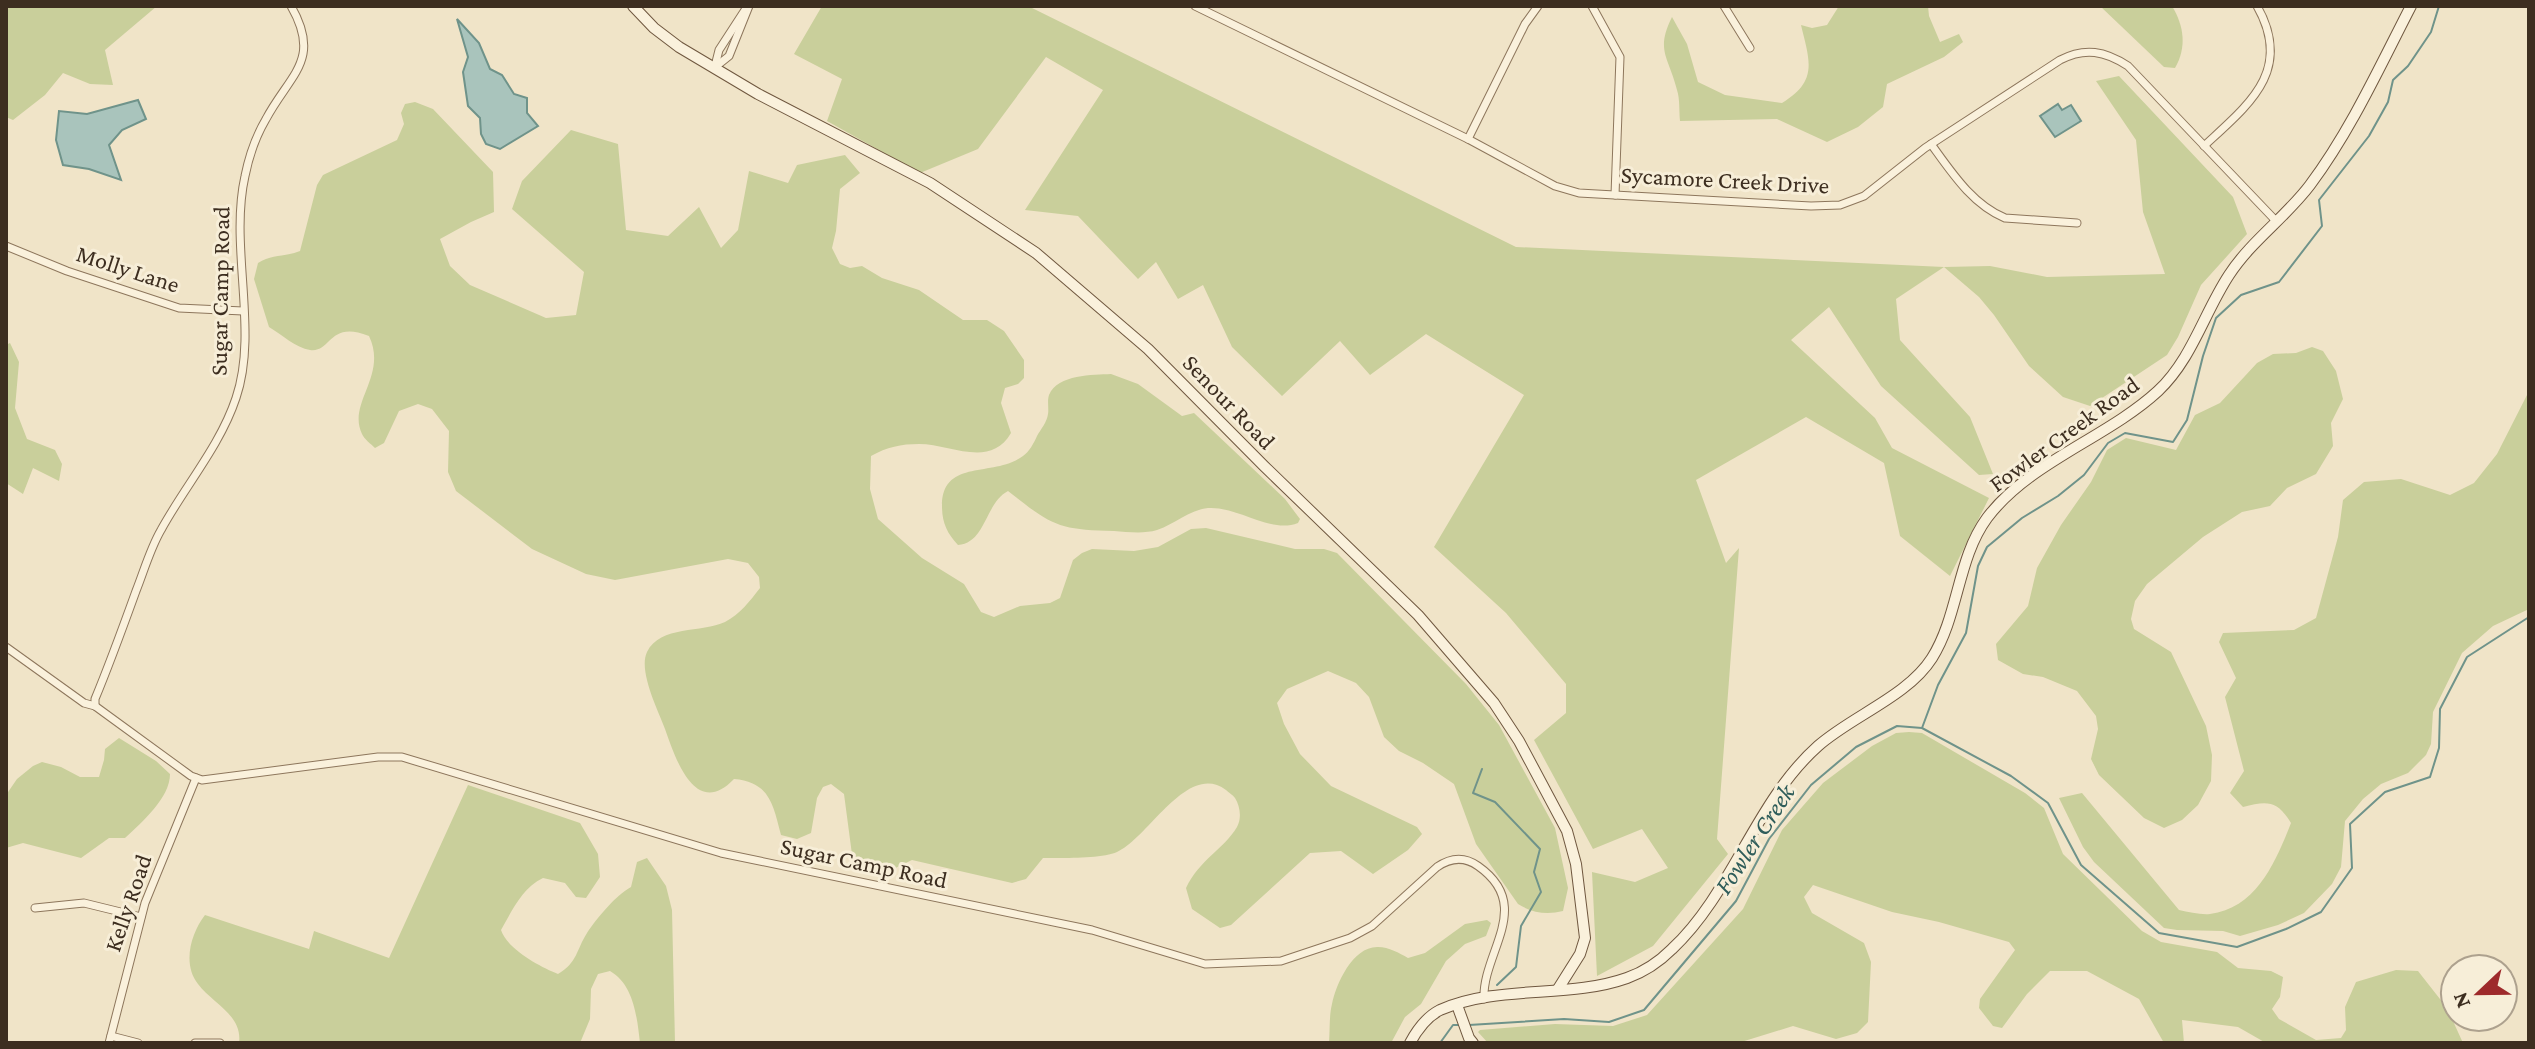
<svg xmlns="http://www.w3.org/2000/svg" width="2535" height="1049" font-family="'Crimson Pro',serif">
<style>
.green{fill:#c9cf9b}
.water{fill:#a9c4bc;stroke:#6f938a;stroke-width:2}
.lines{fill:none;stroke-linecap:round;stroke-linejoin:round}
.stream{stroke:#6f938a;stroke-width:2}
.street-casing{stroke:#8d765c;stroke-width:9}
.secondary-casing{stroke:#6f573f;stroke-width:12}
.street{stroke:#faf1dc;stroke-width:7}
.secondary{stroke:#faf1dc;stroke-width:10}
.labels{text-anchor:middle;stroke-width:6;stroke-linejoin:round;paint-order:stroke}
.street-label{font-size:24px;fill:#3d2e20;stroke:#f7eed8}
.water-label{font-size:26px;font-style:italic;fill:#2f5d5a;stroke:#f7eed8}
</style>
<rect width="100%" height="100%" fill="#f0e4c8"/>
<!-- green -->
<g class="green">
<polygon points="6,6 22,8 27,6 157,6 105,50 113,85 90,84 63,73 45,95 13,120 6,117"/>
<polygon points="822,6 1028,6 1516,247 1944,267 1990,266 2047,277 2165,274 2143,212 2136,140 2096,81 2119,76 2233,197 2247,234 2201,285 2178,337 2167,355 2090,406 2063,397 2029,366 1994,315 1979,297 1944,267 1896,299 1900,340 1970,417 1993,474 1979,475 1881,386 1829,307 1791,340 1875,418 1892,448 1989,498 1950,576 1900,536 1884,463 1806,417 1696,480 1726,563 1739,548 1717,839 1728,854 1653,946 1597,976 1592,872 1635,882 1668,868 1642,829 1593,849 1534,740 1566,713 1566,684 1506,613 1434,547 1524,395 1426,334 1370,375 1340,341 1282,396 1232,347 1203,285 1178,299 1156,262 1138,279 1078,216 1025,210 1103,90 1046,57 978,149 920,173 827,121 842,79 794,54"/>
<path d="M1839 6H1928L1929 16 1940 42 1959 34 1963 42 1944 57 1887 84 1883 107 1858 127 1827 142 1777 119 1680 121C1679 111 1680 99 1677 90 1669 57 1655 51 1672 17L1687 44 1698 82 1725 95 1782 103C1818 81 1810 62 1801 25L1812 28 1827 25Z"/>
<path d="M2100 6H2172C2184 26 2187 47 2175 68L2164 67Z"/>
<path d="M415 102 433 109 493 172 494 212 471 222 440 239 450 266 470 285 546 318 576 315 584 272 512 209 522 181 571 130 618 144 626 230 668 236 699 207 721 248 738 230 749 171 788 183 797 165 845 155 860 173 840 189 836 231 832 248 840 264 850 268 862 266 882 278 919 290 963 320H987L1004 331 1024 360V378L1018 384 1005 388 1001 403 1011 433C990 469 951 444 919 444 901 444 887 447 871 456L870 489 878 519 922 558 964 584 981 612 994 617 1020 606 1050 603 1060 598 1073 560 1082 553 1092 549 1134 551 1158 547 1191 529 1206 528 1295 549H1324L1337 553 1466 684 1499 725 1555 828 1568 888 1563 911C1547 915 1532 913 1518 904L1476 844 1454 784 1423 763 1399 751 1384 737 1369 697 1356 683 1328 671 1287 689 1277 703 1284 724 1300 754 1331 786 1417 827 1422 834 1408 850 1373 874 1341 851 1310 853 1231 925 1220 928 1192 909 1186 888C1200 859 1223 850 1237 827 1242 818 1240 806 1235 798 1233 795 1228 792 1226 790 1187 761 1148 839 1117 852 1102 859 1060 858 1043 858L1026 879 1012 883 912 860 885 873 859 867 853 862 844 794 831 784 823 787 817 798 811 833 797 839 781 835C773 805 770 782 734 779 695 820 675 757 665 729 658 710 638 671 647 652 660 625 702 633 725 622 740 614 750 601 760 588L759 577 748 563 728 559 615 580 586 574 532 549 456 491 448 472 449 431 432 409 418 404 399 411 384 443 375 448C371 444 364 439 362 434 347 403 388 376 369 336 328 320 332 353 310 350 296 348 281 334 269 327L254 279 258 263C272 254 285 257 300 251L317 185 323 175 397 140 404 124 401 113 405 104Z"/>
<polygon points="10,343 19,362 15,408 27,439 55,450 62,464 59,481 33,468 23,494 6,483 6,345"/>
<polygon points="2312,347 2323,351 2336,371 2343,399 2331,423 2333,446 2316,474 2287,488 2270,506 2242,512 2203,537 2147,584 2135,601 2131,619 2134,629 2171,652 2206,726 2212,755 2211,781 2198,805 2182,820 2164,828 2144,818 2099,775 2091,759 2098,729 2096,716 2077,691 2043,677 2023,674 1998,660 1996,644 2028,606 2037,568 2061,525 2091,482 2107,450 2126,438 2176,450 2195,415 2220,403 2257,363 2273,354 2296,353"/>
<path d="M1111 374 1138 384 1182 416 1194 413 1285 499 1300 519 1298 523C1270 534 1238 506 1208 508 1189 510 1175 524 1157 530 1144 534 1128 532 1114 531 1058 530 1051 525 1008 491 985 503 986 543 958 545 947 533 942 523 942 506 942 458 994 478 1023 456 1029 452 1034 443 1037 436 1041 429 1047 422 1048 414 1049 409 1047 401 1049 395 1058 374 1093 375 1111 374Z"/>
<path d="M2527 395 2529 609 2493 626 2462 653 2433 712 2431 744 2426 755 2408 773 2381 784 2363 799 2345 821 2341 867 2332 884 2304 913 2278 925 2240 936 2223 931 2177 930 2164 928 2094 862 2083 847 2059 798 2082 793 2179 910C2189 912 2201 915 2210 914 2257 908 2276 861 2291 823 2277 800 2267 801 2243 807L2230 793 2244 771 2225 697 2236 678 2219 642 2223 633 2294 630 2316 618 2338 537 2343 500 2364 482 2401 479 2450 495 2474 483 2497 454Z"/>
<polygon points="1909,732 1922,733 2025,793 2044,808 2063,854 2142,931 2161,942 2217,952 2238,968 2271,971 2283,977 2280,997 2272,1009 2279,1019 2316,1040 2341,1038 2346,1030 2345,1007 2356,982 2396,970 2418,971 2447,1008 2463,1043 2266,1043 2238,1027 2182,1020 2184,1043 2164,1043 2139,999 2087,971 2050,971 2027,994 2002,1028 1993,1026 1979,1008 1980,999 2015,950 2009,942 1939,922 1892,912 1813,885 1804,897 1812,913 1864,943 1871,962 1868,1022 1857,1033 1836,1039 1793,1026 1738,1043 1488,1043 1478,1032 1480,1030 1555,1024 1613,1026 1647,1015 1743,909 1782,830 1823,783 1872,746 1896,733"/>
<path d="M119 738 156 761 170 774C170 798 142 822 125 838H109L81 858 23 843 6 848V795L17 779 33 766 42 762 61 767 80 777H99L104 760 105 749Z"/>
<path d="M468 785 580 823 598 854 600 877 586 898 576 897 565 883 543 878C522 888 512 911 501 930 507 949 540 967 558 974 578 962 576 950 587 933 597 918 616 895 631 887L637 862 647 858 666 886 672 910 675 1043H640C637 1017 634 985 610 971L598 974 591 989 590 1019 580 1043H239C243 1015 212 1003 198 984 182 964 191 933 205 915L309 949 314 931 389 958Z"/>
<path d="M1487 920 1491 923 1486 936 1465 944 1446 961 1421 1004 1405 1017 1391 1043H1329C1330 1030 1329 1016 1332 1004 1336 984 1353 946 1378 947 1389 947 1399 953 1408 958L1425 953 1465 924Z"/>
</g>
<!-- water -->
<g class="water">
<polygon points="457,19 479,43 490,69 502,75 514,94 527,98 527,113 538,126 500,149 486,144 481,134 480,118 468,106 463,72 468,57"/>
<polygon points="138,100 146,119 122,130 109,145 121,180 89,169 63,165 56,140 59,111 87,114"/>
<polygon points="2058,104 2062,110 2071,105 2081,121 2055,137 2040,116"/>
</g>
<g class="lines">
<!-- stream -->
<g class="stream">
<polyline points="1922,728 1938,685 1966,633 1978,566 1987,547 2022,518 2058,496 2084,475 2108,443 2125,433 2173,442 2187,420 2203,356 2216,318 2241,295 2279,282 2322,226 2319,200 2369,136 2388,102 2393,80 2408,66 2431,32 2439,6"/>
<polyline points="1482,769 1473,793 1495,802 1540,849 1534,872 1541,892 1521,926 1516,967 1497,985"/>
<polyline points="1469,1025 1564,1019 1609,1022 1644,1010 1736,901 1769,839 1811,785 1856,747 1897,726 1922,728 2011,776 2048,803 2081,865 2159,933 2237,947 2286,929 2321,912 2352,868 2350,824 2385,792 2430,777 2439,748 2440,709 2467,657 2529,617"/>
<polyline points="1440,1043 1453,1025 1458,1025"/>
</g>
<defs>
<g id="street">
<path d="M1195 6 1468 139 1555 186 1579 193 1811 206 1840 205 1864 196 1925 148 2060 60C2085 47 2105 51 2128 66L2277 222"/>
<polyline points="1592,6 1620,57 1615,195"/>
<polyline points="1724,6 1750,48"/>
<polyline points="715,66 719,50 745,10"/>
<polyline points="714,68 729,56 749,6"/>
<polyline points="1468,139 1525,24 1538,6"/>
<path d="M1931 144C1952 173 1972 204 2005 218L2077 223"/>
<path d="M2204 146C2248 105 2294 71 2257 6"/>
<polyline points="6,246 67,271 179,308 243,311"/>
<path d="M6 647 84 703 95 706 191 776 202 780 378 757H402L721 853 1092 930 1205 964 1281 961 1350 938 1372 926 1437 867C1450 858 1464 856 1478 866 1535 906 1482 952 1484 999"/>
<path d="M95 706V699C110 663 123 627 136 591 144 571 150 549 161 530 185 486 220 446 236 398 259 331 229 247 245 176 249 156 256 136 266 119 290 74 322 60 291 6"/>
<polyline points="35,908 84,903 141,917"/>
<polyline points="111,1036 138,1043"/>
<polyline points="109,1043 145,903 196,778"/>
<polyline points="195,1043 220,1043"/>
</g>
<g id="secondary">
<polyline points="633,6 654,28 679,47 758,94 930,183 1036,253 1148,349 1264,466 1418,615 1494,703 1519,741 1567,831 1576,864 1585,938 1580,954 1558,989"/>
<polyline points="1457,1005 1469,1038 1473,1043"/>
<path d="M1410 1043C1417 1030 1426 1017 1440 1010 1499 984 1568 999 1627 978 1644 972 1659 962 1672 949 1733 892 1755 802 1818 746 1852 716 1908 696 1932 658 1959 615 1957 559 1987 518 2029 462 2107 438 2158 391 2192 359 2204 313 2229 275 2251 241 2286 217 2310 185 2351 130 2380 66 2411 6"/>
</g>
</defs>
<!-- street casing -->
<use href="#street" class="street-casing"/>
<!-- secondary casing -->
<use href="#secondary" class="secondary-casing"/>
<!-- street -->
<use href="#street" class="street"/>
<!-- secondary -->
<use href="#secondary" class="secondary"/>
</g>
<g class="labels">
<!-- street labels -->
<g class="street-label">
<text transform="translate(1725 180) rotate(3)" y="8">Sycamore Creek Drive</text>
<text transform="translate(128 269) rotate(18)" y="8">Molly Lane</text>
<text transform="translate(220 291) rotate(-89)" y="8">Sugar Camp Road</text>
<text transform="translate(1229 402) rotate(46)" y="8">Senour Road</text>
<text transform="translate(2064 434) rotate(-36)" y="8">Fowler Creek Road</text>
<text transform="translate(864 863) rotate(12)" y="8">Sugar Camp Road</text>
<text transform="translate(128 903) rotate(-71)" y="8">Kelly Road</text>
</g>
<!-- water labels -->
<g class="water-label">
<text transform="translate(1754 839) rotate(-57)" y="9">Fowler Creek</text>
</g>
</g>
<!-- border -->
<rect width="2535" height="1049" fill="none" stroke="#3d2e20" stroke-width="16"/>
<!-- north arrow -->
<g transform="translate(2479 993) rotate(248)"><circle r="38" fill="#f7eed8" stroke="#ada18e" stroke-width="2"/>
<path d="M0-6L14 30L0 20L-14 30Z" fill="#9e2a2b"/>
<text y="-12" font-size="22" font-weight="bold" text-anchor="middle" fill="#3d2e20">N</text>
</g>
</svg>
